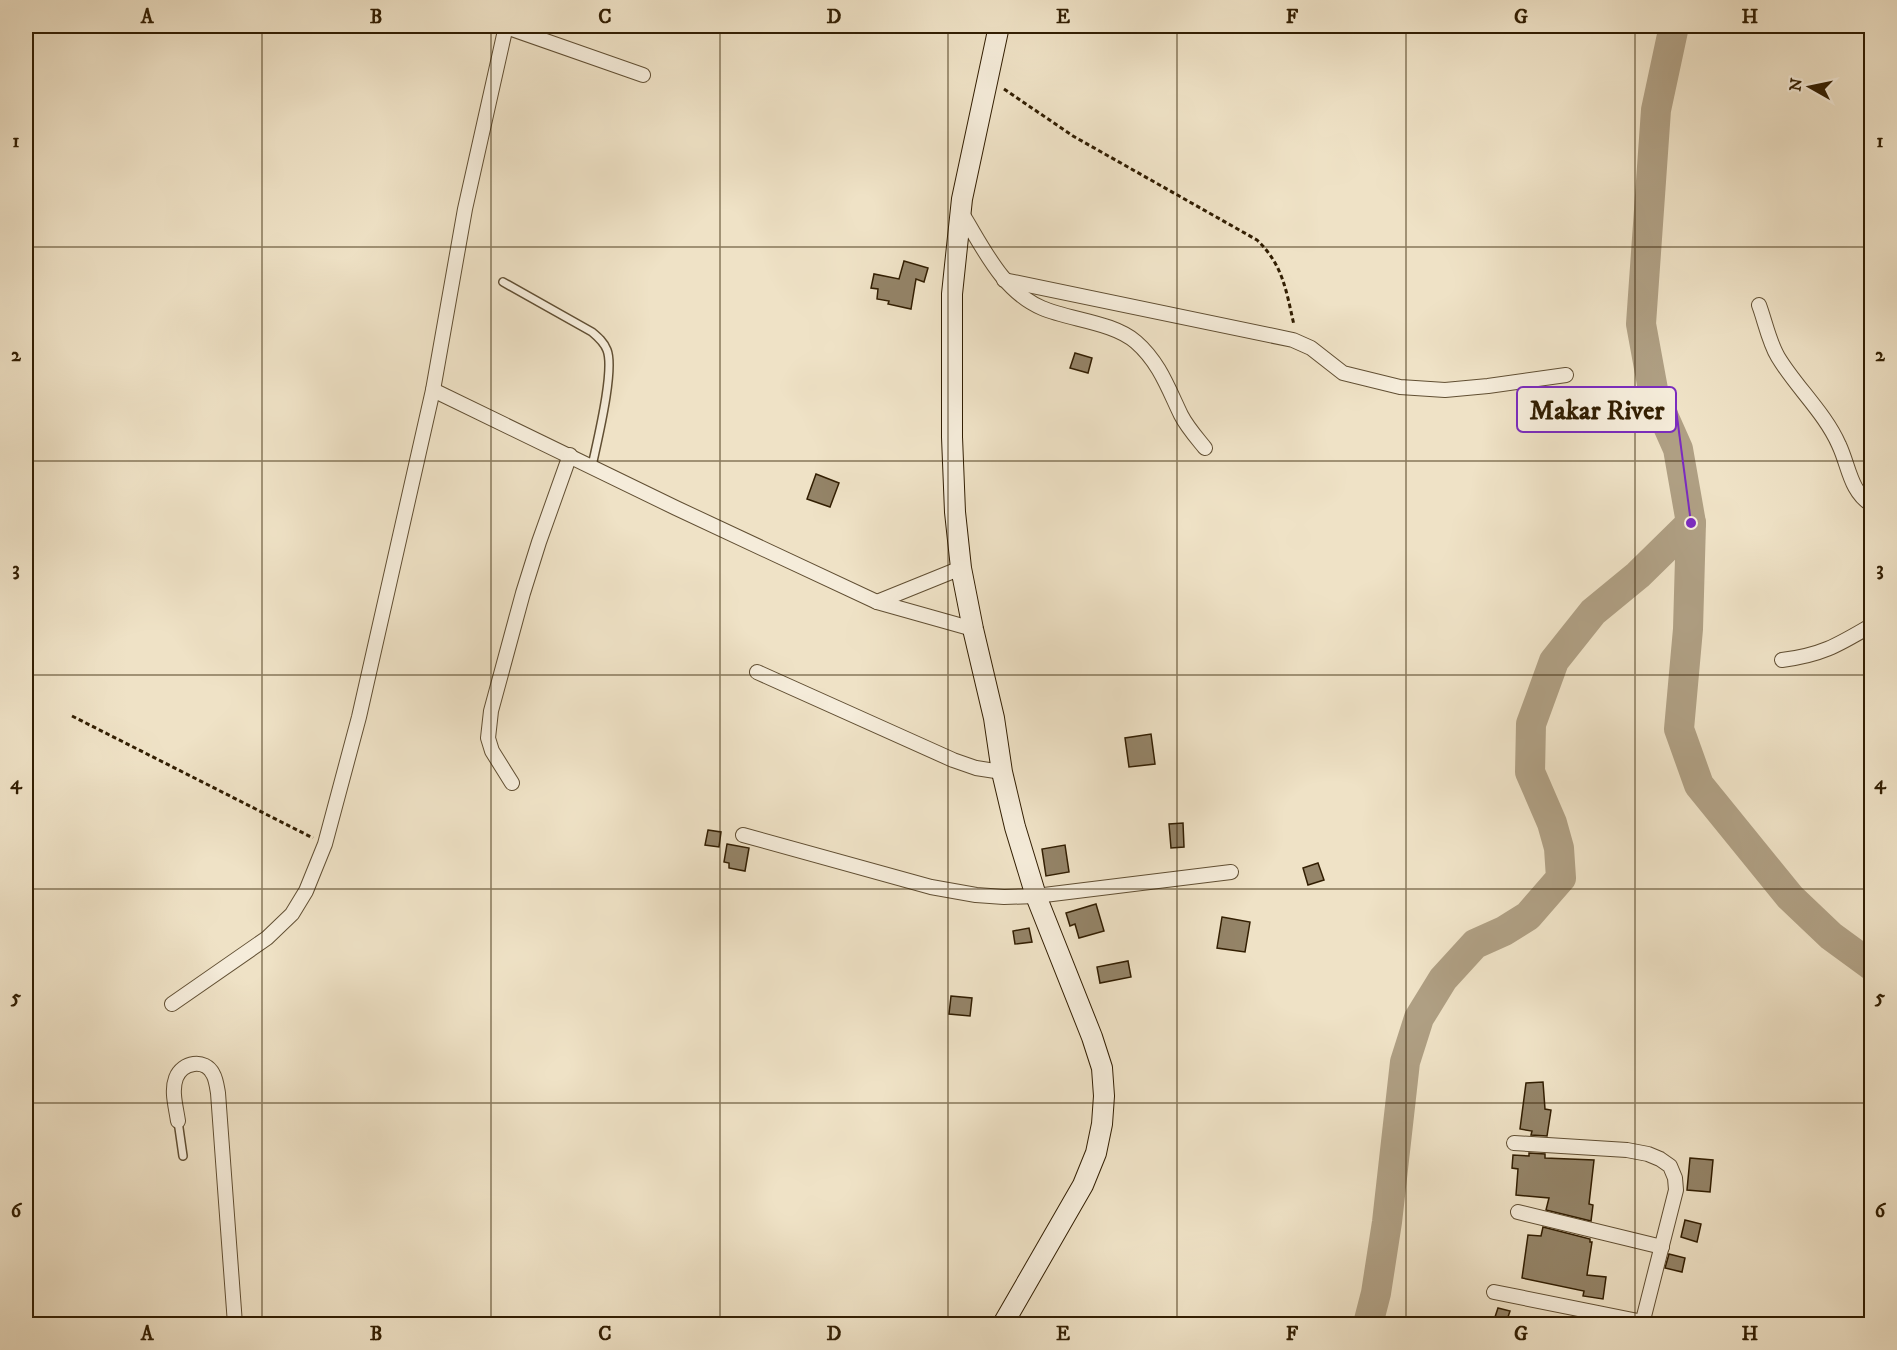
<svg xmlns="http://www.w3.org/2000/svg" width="1897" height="1350" font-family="'IM FELL DW Pica',serif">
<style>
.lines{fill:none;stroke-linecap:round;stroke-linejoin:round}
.river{stroke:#af9f83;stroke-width:30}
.building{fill:#948468;stroke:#321e02;stroke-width:1.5}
.lane-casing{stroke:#614f33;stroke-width:10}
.street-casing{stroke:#614f33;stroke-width:16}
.secondary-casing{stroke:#321e02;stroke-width:22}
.path{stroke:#321e02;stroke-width:3;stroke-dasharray:4.5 3;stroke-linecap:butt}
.lane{stroke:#f5ecda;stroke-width:7}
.street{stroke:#f5ecda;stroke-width:14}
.secondary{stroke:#f5ecda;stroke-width:20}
.grid{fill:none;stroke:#321e02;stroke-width:1.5;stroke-opacity:0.55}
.leader{fill:none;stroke:#7b2cbf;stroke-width:2}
.callout-dot{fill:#7b2cbf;stroke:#f5ecda;stroke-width:2}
.callout{fill:#f5ecda;stroke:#7b2cbf;stroke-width:2}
.callout-label{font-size:27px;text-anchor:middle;font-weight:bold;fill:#321e02}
.neatline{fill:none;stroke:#321e02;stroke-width:2}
.grid-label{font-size:20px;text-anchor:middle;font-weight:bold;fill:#321e02}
</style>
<rect width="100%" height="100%" fill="#efe2c6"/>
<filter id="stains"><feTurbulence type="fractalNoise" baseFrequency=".00333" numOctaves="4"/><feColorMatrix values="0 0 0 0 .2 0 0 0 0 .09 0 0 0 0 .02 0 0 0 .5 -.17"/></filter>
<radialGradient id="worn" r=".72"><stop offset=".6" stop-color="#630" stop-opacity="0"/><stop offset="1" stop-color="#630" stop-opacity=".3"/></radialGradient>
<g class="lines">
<!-- river -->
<g class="river">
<polyline points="1674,26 1656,110 1641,324 1654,395 1678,449 1691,523 1688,629 1679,729 1699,785 1790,897 1831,936 1872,966"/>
<polyline points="1368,1324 1376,1293 1387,1222 1405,1062 1419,1018 1443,979 1475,944 1504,931 1528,916 1561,878 1559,848 1552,823 1530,772 1531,724 1554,661 1593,612 1638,575 1691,523"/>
</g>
</g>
<!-- building -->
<g class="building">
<polygon points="904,261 928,268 924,282 916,279 911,309 888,304 889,301 877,299 878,289 871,288 874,274 899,279"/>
<polygon points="1075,353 1092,358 1088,373 1070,368"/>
<polygon points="816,474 839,483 830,507 807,499"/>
<polygon points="1151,734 1155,764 1129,767 1125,738"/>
<polygon points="1183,823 1184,847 1171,848 1169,824"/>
<polygon points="708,830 721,832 719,847 705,845"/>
<polygon points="727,844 749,848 745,871 729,868 729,863 724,862"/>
<polygon points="1065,845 1069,872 1046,876 1042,849"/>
<polygon points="1318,863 1324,880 1308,885 1303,868"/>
<polygon points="1096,904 1104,931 1079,938 1075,924 1070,926 1066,913"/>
<polygon points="1222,917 1250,922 1245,952 1217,948"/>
<polygon points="1029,928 1032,942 1015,944 1013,931"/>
<polygon points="1128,961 1131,977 1100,983 1097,967"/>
<polygon points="951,996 972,998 970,1016 949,1014"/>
<polygon points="1543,1082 1545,1109 1551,1110 1547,1136 1531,1135 1532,1131 1520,1129 1526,1083"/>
<polygon points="1529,1153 1545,1154 1545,1158 1594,1160 1589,1204 1593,1205 1591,1221 1546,1210 1549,1198 1516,1195 1518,1169 1512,1168 1513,1155 1529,1156"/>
<polygon points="1690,1158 1713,1160 1710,1192 1687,1190"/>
<polygon points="1685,1220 1701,1224 1697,1242 1681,1237"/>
<polygon points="1543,1227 1590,1239 1590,1242 1592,1242 1587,1275 1606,1277 1603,1299 1583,1296 1584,1291 1522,1278 1528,1235 1541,1236"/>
<polygon points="1669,1254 1685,1258 1682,1272 1665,1268"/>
<polygon points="1498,1308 1510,1311 1506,1323 1494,1320"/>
</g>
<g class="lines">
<defs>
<g id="lane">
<path d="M503 282 592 332C598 337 604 342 607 350 615 370 597 442 592 466"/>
<polyline points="178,1121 183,1156"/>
</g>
<g id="street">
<polyline points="506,27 643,75"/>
<path d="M961 212C983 247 1002 291 1042 308 1070 320 1113 322 1136 342 1159 362 1168 388 1181 415 1187 427 1197 438 1205 448"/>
<polyline points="1004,280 1293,340 1311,348 1343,373 1400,387 1445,390 1488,386 1566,375"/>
<path d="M1759 305C1765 321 1769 342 1778 357 1796 387 1825 413 1839 445 1849 466 1850 492 1872 505"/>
<polyline points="433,390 676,508 877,602 973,629"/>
<polyline points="877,602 961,568"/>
<path d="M1782 660C1822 655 1838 645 1872 625"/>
<polyline points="757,672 953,760 976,768 1002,772"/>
<polyline points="512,783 492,751 488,738 491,711 523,593 539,542 570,455"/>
<polyline points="743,835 931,887 976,895 1004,897 1036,896 1231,872"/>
<polyline points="172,1004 267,938 292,914 306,891 325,844 359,717 433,390 465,209 506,26"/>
<path d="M178 1121C176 1107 171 1091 176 1078 182 1062 205 1058 213 1074 216 1079 217 1087 218 1093L235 1324"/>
<polyline points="1514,1143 1627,1150 1648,1154 1660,1159 1670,1166 1675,1178 1676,1190 1642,1324"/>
<polyline points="1518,1212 1662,1247"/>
<polyline points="1494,1292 1643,1322"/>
</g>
<polyline id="secondary" points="999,26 962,199 952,294 952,437 955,512 961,568 973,629 994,718 1002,772 1015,827 1036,896 1092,1037 1102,1068 1104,1096 1102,1124 1096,1153 1083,1185 1003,1324"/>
</defs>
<!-- lane casing -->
<use href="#lane" class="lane-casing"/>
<!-- street casing -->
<use href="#street" class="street-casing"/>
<!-- secondary casing -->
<use href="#secondary" class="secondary-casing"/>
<!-- path -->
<g class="path">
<path d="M1004 89 1073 136 1257 240C1283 265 1286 290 1294 325"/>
<polyline points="72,716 313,838"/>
</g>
<!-- lane -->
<use href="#lane" class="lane"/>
<!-- street -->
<use href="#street" class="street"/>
<!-- secondary -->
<use href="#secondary" class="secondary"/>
</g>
<!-- grid -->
<path class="grid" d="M262 26V1324M491 26V1324M720 26V1324M948 26V1324M1177 26V1324M1406 26V1324M1635 26V1324M26 247H1872M26 461H1872M26 675H1872M26 889H1872M26 1103H1872"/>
<!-- callouts -->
<path class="leader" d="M1691 523L1676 409"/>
<circle class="callout-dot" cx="1691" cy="523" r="6"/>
<rect class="callout" x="1517" y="387" width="159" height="45" rx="6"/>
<g class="callout-label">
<text x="1597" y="419">Makar River</text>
</g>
<!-- margin -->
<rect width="1897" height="1350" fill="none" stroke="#efe2c6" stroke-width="66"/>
<!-- north arrow -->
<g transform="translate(1810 87) rotate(279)" stroke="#f5ecda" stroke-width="4.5" paint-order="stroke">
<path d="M0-4.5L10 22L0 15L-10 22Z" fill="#321e02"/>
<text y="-9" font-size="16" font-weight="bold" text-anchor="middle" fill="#321e02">N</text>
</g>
<rect x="33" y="33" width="1831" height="1284" class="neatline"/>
<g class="grid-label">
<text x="147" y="23">A</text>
<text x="376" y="23">B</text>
<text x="605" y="23">C</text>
<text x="834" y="23">D</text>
<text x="1063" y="23">E</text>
<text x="1292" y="23">F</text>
<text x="1521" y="23">G</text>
<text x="1750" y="23">H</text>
<text x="16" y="147">1</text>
<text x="1880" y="147">1</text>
<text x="16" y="361">2</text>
<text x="1880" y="361">2</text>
<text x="16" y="575">3</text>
<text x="1880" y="575">3</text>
<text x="16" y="789">4</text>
<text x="1880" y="789">4</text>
<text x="16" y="1003">5</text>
<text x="1880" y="1003">5</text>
<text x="16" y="1217">6</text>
<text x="1880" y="1217">6</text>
<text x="147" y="1340">A</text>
<text x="376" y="1340">B</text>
<text x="605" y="1340">C</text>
<text x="834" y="1340">D</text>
<text x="1063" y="1340">E</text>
<text x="1292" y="1340">F</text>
<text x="1521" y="1340">G</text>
<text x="1750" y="1340">H</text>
</g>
<rect width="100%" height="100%" filter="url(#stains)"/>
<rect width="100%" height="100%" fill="url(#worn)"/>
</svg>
